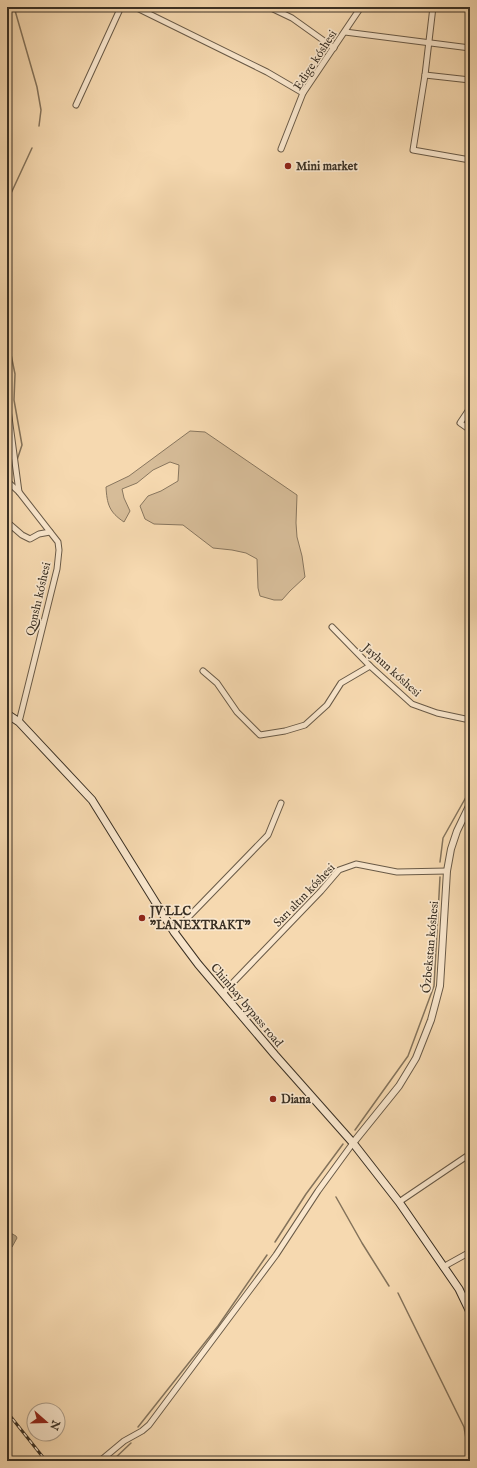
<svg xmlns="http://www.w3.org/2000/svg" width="477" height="1468" font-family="'IM FELL English',serif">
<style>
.green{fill:#d6bc98;stroke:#88765e}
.water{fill:#b6a080;stroke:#84735b}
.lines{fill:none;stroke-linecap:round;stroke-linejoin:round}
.stream{stroke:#84735b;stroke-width:1.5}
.minor-casing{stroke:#695a47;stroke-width:7}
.tertiary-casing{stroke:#695a47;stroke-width:8}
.secondary-casing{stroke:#3a3024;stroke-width:9}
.minor{stroke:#f9e6cc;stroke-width:5}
.tertiary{stroke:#f9e6cc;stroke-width:6}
.secondary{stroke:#f9e6cc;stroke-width:7}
.rail-casing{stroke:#3a3024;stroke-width:3}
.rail{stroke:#f9e6cc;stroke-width:1.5;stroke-dasharray:4.5;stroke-linecap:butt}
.poi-dot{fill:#8f2418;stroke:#f9e6cc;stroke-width:1.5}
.labels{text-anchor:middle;stroke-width:3.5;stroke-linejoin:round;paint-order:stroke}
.street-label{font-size:12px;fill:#3a3024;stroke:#f9e6cc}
.poi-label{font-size:12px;font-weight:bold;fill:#3a3024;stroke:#f9e6cc;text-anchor:start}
</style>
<rect width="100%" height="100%" fill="#f6d9b0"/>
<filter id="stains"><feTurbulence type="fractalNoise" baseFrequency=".005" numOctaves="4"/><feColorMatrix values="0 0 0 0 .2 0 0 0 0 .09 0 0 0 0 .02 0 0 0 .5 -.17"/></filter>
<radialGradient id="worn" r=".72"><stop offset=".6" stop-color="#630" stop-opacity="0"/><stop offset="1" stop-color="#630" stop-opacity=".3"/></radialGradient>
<!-- green -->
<path class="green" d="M190 431 205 432 297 495 296 523 297 537 302 556 305 577 290 591 282 600H274L260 596 258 588 257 559 246 553 232 550 213 548 183 525 154 524 145 519 140 506 148 496 161 491 178 481 179 465 170 462 153 470 137 483 122 489 124 498 130 511 124 522C109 512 107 504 106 487L129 476Z"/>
<!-- water -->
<polygon class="water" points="7,1231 16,1236 17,1238 12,1247 9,1248 7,1247"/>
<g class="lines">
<!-- stream -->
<g class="stream">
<polyline points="14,7 37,87 41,110 39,126"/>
<polyline points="7,202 32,148"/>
<polyline points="7,335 15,374 14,400 22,445 17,460"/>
<polyline points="440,862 443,838 470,790"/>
<polyline points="355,1130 408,1056 434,986 440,877"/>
<polyline points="336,1197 362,1243 389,1286"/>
<polyline points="275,1242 306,1194 343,1144"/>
<polyline points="398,1293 464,1427 470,1461"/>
<polyline points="138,1427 218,1326 267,1255"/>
<polyline points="112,1461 131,1443"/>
</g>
<defs>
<g id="minor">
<polyline points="135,7 267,72 303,93"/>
<polyline points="269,7 292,18 334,48"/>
<polyline points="433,7 425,75 413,150 470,160"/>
<polyline points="345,32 470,48"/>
<polyline points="425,75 470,80"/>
<polyline points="76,105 121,7"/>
<polyline points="281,149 303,93 361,7"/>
<polyline points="7,402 19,492"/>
<polyline points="470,408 460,423 470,430"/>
<polyline points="7,481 19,492 58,542 59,550 57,569 19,722"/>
<polyline points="7,522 22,535 30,539 39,534 50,532"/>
<polyline points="332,627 370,666 412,704 437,713 470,720"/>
<polyline points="203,671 217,683 237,712 260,735 285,731 305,725 327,705 341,683 370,666"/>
<polyline points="174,932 268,835 281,803"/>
<polyline points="223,993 321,891 339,870 356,864 397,872 447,871"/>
<polyline points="399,1202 470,1154"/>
<polyline points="443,1267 470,1252"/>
<polyline points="100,1461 124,1441 142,1431 149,1425 276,1255 318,1191 353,1143"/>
</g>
<polyline id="tertiary" points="353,1143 399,1086 416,1058 431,1020 440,986 447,871 451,849 457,831 470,804"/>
<polyline id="secondary" points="7,714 19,722 92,800 174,932 198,964 275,1055 353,1143 399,1202 459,1289 470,1312"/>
</defs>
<!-- minor casing -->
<use href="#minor" class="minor-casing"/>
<!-- tertiary casing -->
<use href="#tertiary" class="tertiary-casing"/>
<!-- secondary casing -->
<use href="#secondary" class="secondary-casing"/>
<!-- minor -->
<use href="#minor" class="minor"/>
<!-- tertiary -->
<use href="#tertiary" class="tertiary"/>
<!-- secondary -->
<use href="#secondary" class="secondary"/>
<defs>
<polyline id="rail" points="7,1412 46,1461"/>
</defs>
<!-- rail casing -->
<use href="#rail" class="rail-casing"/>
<!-- rail -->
<use href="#rail" class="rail"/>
</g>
<!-- markers -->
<g class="poi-dot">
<circle cx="288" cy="166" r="4"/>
<circle cx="142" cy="918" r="4"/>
<circle cx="273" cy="1099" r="4"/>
</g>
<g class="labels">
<!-- street labels -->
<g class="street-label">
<text transform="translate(315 60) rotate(-57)" y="4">Edige kóshesi</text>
<text transform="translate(38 599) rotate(-77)" y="4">Qonshı kóshesi</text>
<text transform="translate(392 670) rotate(42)" y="4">Jayhun kóshesi</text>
<text transform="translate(304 895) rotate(-46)" y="4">Sarı altın kóshesi</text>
<text transform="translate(430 947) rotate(-85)" y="4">Ózbekstan kóshesi</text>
<text transform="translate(247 1005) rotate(50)" y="4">Chimbay bypass road</text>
</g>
<!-- poi labels -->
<g class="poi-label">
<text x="296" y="170">Mini market</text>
<text x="150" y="915">JV LLC<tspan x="150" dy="14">"LANEXTRAKT"</tspan></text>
<text x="281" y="1103">Diana</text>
</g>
</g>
<!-- margin -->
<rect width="477" height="1468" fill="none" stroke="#f6d9b0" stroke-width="24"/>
<rect x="8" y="8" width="461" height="1452" fill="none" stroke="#3a3024" stroke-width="2"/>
<rect x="12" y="12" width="453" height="1444" fill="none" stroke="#3a3024"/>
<!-- north arrow -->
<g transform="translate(46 1422) rotate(110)"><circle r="19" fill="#f9e6cc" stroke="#ad9d89"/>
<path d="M0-3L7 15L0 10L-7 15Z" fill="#8f2418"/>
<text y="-6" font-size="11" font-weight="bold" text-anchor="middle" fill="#3a3024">N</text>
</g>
<rect width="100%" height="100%" filter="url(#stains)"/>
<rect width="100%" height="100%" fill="url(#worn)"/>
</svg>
